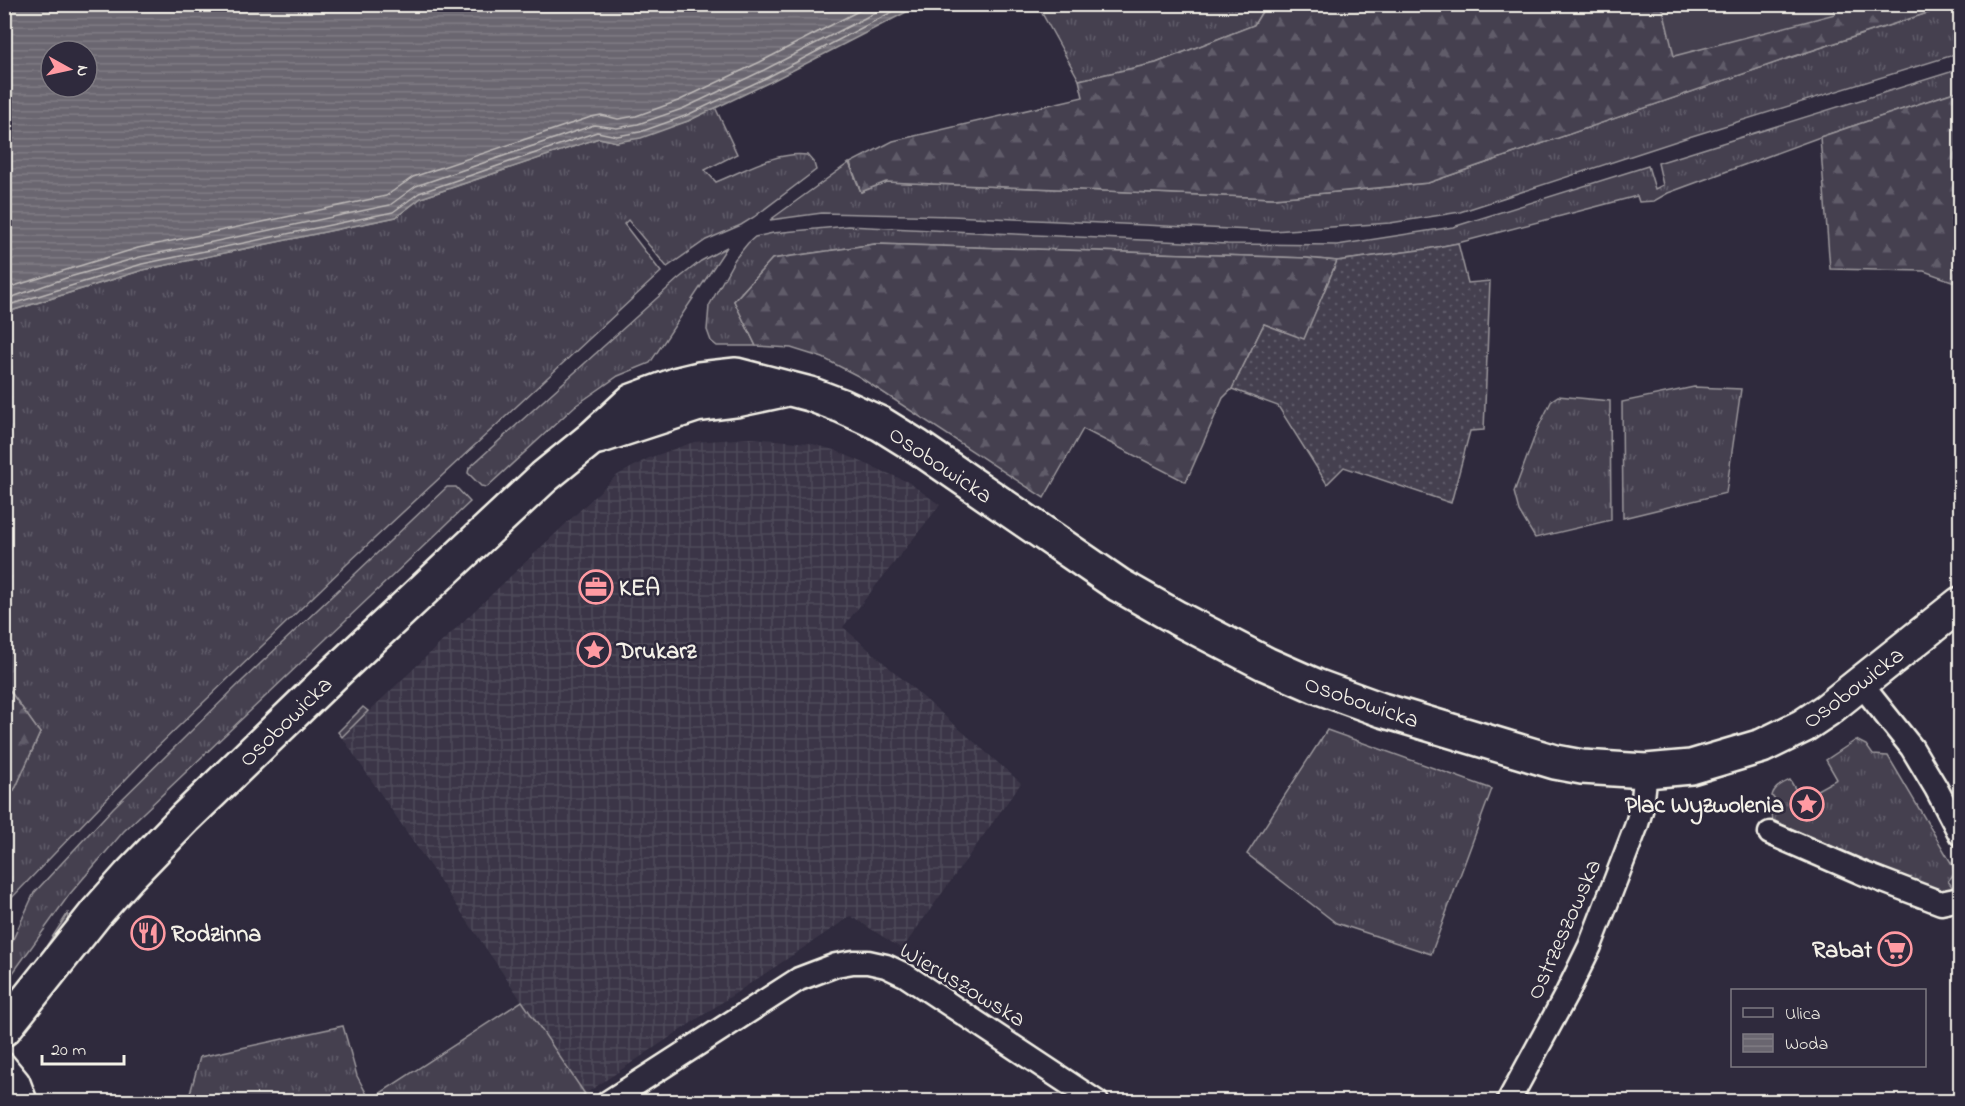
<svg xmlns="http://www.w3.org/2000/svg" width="1965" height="1106" font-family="'Indie Flower',sans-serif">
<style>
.industrial{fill:url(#industrial-grid)}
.grass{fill:url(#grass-tufts);stroke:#9c989c;stroke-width:1.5}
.forest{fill:url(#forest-firs);stroke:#9c989c;stroke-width:1.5}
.garden{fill:url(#garden-dots);stroke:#9c989c;stroke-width:1.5}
.pitch{fill:#454050;stroke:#9c989c;stroke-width:1.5}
.water{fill:url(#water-rules);stroke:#a19ea0;stroke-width:1.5;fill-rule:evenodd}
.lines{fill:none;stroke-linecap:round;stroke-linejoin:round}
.shore{stroke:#bdb9b8;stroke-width:1.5}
.street-casing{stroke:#f4f1e8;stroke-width:27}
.secondary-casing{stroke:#f4f1e8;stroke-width:38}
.street{stroke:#2f2a3d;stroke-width:22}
.secondary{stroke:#2f2a3d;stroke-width:33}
.labels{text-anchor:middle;stroke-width:5;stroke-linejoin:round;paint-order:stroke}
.street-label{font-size:24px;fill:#f4f1e8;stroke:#2f2a3d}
.poi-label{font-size:24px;font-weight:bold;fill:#f4f1e8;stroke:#2f2a3d;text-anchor:start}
</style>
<defs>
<pattern id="industrial-grid" width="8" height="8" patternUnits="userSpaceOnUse" patternTransform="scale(1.5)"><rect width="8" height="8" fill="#3b3647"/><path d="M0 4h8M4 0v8" fill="none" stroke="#4e4a59"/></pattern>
<pattern id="grass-tufts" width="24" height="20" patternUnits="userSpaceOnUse" patternTransform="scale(1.5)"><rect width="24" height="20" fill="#454050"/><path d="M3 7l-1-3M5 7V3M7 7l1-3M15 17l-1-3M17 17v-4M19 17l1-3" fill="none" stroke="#605c69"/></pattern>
<pattern id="forest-firs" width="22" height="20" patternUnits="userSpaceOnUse" patternTransform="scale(1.5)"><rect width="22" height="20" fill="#454050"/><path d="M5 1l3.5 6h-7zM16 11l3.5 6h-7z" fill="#605c69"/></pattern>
<pattern id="garden-dots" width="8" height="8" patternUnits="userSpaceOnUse" patternTransform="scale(1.5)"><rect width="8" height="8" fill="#454050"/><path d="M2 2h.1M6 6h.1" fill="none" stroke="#605c69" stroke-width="1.8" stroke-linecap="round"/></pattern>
<pattern id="water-rules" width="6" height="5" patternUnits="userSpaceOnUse" patternTransform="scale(1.5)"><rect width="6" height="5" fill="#6a6670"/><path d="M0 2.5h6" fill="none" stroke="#807c84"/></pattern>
</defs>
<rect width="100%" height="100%" fill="#2f2a3d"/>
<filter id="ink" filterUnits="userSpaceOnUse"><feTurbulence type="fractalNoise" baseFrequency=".0167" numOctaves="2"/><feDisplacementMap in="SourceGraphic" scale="12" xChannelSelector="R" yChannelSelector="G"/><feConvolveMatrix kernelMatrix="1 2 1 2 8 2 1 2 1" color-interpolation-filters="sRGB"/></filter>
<g filter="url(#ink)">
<!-- industrial -->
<polygon class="industrial" points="751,438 809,443 834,450 908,482 940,505 843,627 1021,783 902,949 851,916 585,1094 342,737 616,476 649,458 694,442"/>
<!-- grass -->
<g class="grass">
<polygon points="1041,4 1266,5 1254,25 1156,63 1079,80 1038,6"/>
<polygon points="1952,5 1960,5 1960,53 1692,136 1460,212 1390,223 1273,231 952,216 822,213 770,220 849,163 861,192 886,182 1274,198 1428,183 1789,58"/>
<polygon points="1960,69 1960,90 1820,137 1668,193 1654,201 1639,202 1637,196 1458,243 1427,249 1337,261 1306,258 875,244 772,259 734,301 756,346 717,346 711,341 707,330 709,306 735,259 748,243 755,237 773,233 848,226 1227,244 1337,245 1453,227 1648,166 1655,189 1663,185 1658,163"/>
<path d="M715 107 737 154 705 170 716 182C744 171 776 151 807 155L814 163 816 170 754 217 741 225 706 240 667 267 628 220 624 224 661 272 346 565 150 754 5 905V803L16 787 40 733 5 684V318L14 310 143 270 396 217 421 198 599 138 617 142 688 121Z"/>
<polygon points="727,247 650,363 618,376 575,406 487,487 481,486 468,473 469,468 678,279 701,261"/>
<polygon points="1694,387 1741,389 1726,493 1623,518 1622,402"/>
<polygon points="1558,396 1610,401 1611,520 1535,538 1519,511 1514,492 1537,430 1552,400"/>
<polygon points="447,487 456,487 470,502 124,831 69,895 5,984 5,957 34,893 113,808 242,681"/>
<polygon points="363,707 368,711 342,737 338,732"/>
<polygon points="1327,730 1492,789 1431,954 1336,923 1247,854"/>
<path d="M1856 740 1866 745 1873 755 1888 756 1953 866 1954 874 1948 881 1953 888 1943 891 1935 890 1773 821 1772 814 1775 800 1772 796C1774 787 1782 784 1790 780L1801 799 1837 779 1826 760Z"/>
<polygon points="68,913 67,930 5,1004 5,999 40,956"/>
<polygon points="522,1001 585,1094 573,1101 188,1101 200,1057 343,1026 357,1076 370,1100"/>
</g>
<!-- forest -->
<g class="forest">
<polygon points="1266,5 1952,5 1789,58 1428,183 1274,198 886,182 861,192 850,163 893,141 1083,97 1079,80 1156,63 1254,25"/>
<polygon points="1960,90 1960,284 1924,271 1830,269 1820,137"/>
<polygon points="875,244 1306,258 1337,261 1304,340 1264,324 1232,389 1223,398 1186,482 1083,429 1044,498 858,376 823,358 791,348 756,346 734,301 772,259"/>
<polygon points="5,684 40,733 16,787 5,803"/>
</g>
<!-- garden -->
<polygon class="garden" points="1458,243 1468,283 1490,281 1484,430 1470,431 1451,503 1344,467 1327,484 1278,406 1232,389 1264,324 1304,339 1337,261 1427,249"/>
<!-- pitch -->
<polygon class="pitch" points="1662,5 1833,5 1835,14 1674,56"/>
<!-- water -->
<path class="water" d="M5 4H920V5L770 82 688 121 641 138 617 142 599 138 421 198 396 217 143 270 14 310 5 318ZM51 51H87V87H51Z"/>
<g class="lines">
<!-- shore -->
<g class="shore">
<polyline points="4,289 138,248 386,196 413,177 591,117 601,115 618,119 636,116 678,101 760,62 872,4"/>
<polyline points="4,300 66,278 140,257 390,205 416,186 594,125 617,128 638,124 682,109 764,70 892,4"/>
<polyline points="4,310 12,304 142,264 393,212 419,193 597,132 617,136 640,132 685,116 768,77 907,4"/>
</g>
<defs>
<g id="street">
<polyline points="1861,684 1912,748 1936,788 1960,834"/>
<polyline points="1770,833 1862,873 1941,903 1960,899"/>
<polyline points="4,1064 18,1081 26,1102"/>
<polyline points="608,1102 799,979 836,965 853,962 868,962 886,966 905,975 1097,1102"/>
<polyline points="1508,1102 1567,993 1590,946 1636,827 1642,807 1646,771"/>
</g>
<g id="secondary">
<polyline points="598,437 696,405 736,400 783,390"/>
<polyline points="4,1029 97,912 129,876 185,818 340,668 544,477 592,438 632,401 678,384 699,379 736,375 810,394 842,406 881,424 918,447 1119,585 1177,618 1266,664 1316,686 1382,710 1555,762 1582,767 1646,771 1691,767 1762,746 1803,726 1827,710 1960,604"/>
</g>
</defs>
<!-- street casing -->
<use href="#street" class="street-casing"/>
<!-- secondary casing -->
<use href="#secondary" class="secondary-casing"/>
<!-- street -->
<use href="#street" class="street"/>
<!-- secondary -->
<use href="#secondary" class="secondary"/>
</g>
</g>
<!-- icons -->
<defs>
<symbol id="office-ring" viewBox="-11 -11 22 22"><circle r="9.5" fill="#2f2a3d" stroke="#ff9aa2" stroke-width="1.5"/><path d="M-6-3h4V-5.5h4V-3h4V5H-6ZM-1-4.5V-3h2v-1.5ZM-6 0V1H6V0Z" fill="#ff9aa2"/></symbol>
<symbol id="sight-ring" viewBox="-11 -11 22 22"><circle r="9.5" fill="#2f2a3d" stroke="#ff9aa2" stroke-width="1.5"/><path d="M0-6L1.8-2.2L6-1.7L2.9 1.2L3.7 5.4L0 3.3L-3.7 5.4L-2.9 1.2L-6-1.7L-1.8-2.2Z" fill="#ff9aa2"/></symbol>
<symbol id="restaurant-ring" viewBox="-11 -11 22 22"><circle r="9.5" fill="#2f2a3d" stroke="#ff9aa2" stroke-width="1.5"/><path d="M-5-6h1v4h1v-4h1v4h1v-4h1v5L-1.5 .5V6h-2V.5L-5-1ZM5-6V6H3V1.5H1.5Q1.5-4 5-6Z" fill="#ff9aa2"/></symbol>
<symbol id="supermarket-ring" viewBox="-11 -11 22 22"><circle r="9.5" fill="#2f2a3d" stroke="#ff9aa2" stroke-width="1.5"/><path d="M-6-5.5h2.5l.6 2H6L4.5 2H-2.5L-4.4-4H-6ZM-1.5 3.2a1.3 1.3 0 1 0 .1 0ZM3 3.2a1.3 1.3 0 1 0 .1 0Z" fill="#ff9aa2"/></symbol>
</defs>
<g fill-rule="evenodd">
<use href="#office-ring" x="577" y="568" width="38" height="38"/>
<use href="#sight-ring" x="575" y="631" width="38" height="38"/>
<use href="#sight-ring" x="1788" y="785" width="38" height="38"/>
<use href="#restaurant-ring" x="129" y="914" width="38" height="38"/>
<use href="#supermarket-ring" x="1876" y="930" width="38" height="38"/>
</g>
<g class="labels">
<!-- street labels -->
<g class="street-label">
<text transform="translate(941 464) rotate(34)" y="8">Osobowicka</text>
<text transform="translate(1853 687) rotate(-37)" y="8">Osobowicka</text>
<text transform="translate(1362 701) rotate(19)" y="8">Osobowicka</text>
<text transform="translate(285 721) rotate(-44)" y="8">Osobowicka</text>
<text transform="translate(1563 929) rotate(-66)" y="8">Ostrzeszowska</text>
<text transform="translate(963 984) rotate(31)" y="8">Wieruszowska</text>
</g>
<!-- poi labels -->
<g class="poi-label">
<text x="619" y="595">KEA</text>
<text x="617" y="658">Drukarz</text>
<text x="1784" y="812" text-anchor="end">Plac Wyzwolenia</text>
<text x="171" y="941">Rodzinna</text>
<text x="1872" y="957" text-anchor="end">Rabat</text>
</g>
</g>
<!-- margin -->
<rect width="1965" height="1106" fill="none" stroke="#2f2a3d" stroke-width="24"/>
<rect x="12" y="12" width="1941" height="1082" fill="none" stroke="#f4f1e8" stroke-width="2" filter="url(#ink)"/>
<!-- legend -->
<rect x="1731" y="989" width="195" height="78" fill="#2f2a3d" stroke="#7e7a81" stroke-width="1.5"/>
<rect x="1743" y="1008" width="30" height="9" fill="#2f2a3d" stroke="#7e7a81" stroke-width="1.5"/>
<text x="1785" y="1019" font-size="18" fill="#f4f1e8">Ulica</text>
<rect x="1743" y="1034" width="30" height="18" fill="url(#water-rules)" stroke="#7e7a81" stroke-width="1.5"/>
<text x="1785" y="1049" font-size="18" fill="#f4f1e8">Woda</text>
<!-- north arrow -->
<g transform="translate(69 69) rotate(98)"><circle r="28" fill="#2f2a3d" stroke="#7e7a81" stroke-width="1.5"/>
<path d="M0-4.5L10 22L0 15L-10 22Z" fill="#ff9aa2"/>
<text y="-9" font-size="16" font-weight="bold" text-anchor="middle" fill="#f4f1e8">N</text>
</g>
<!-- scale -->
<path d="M42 1055v9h82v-9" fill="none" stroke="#f4f1e8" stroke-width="3"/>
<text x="51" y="1055" font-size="18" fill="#f4f1e8" stroke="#2f2a3d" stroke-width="4.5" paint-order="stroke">20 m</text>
</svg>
